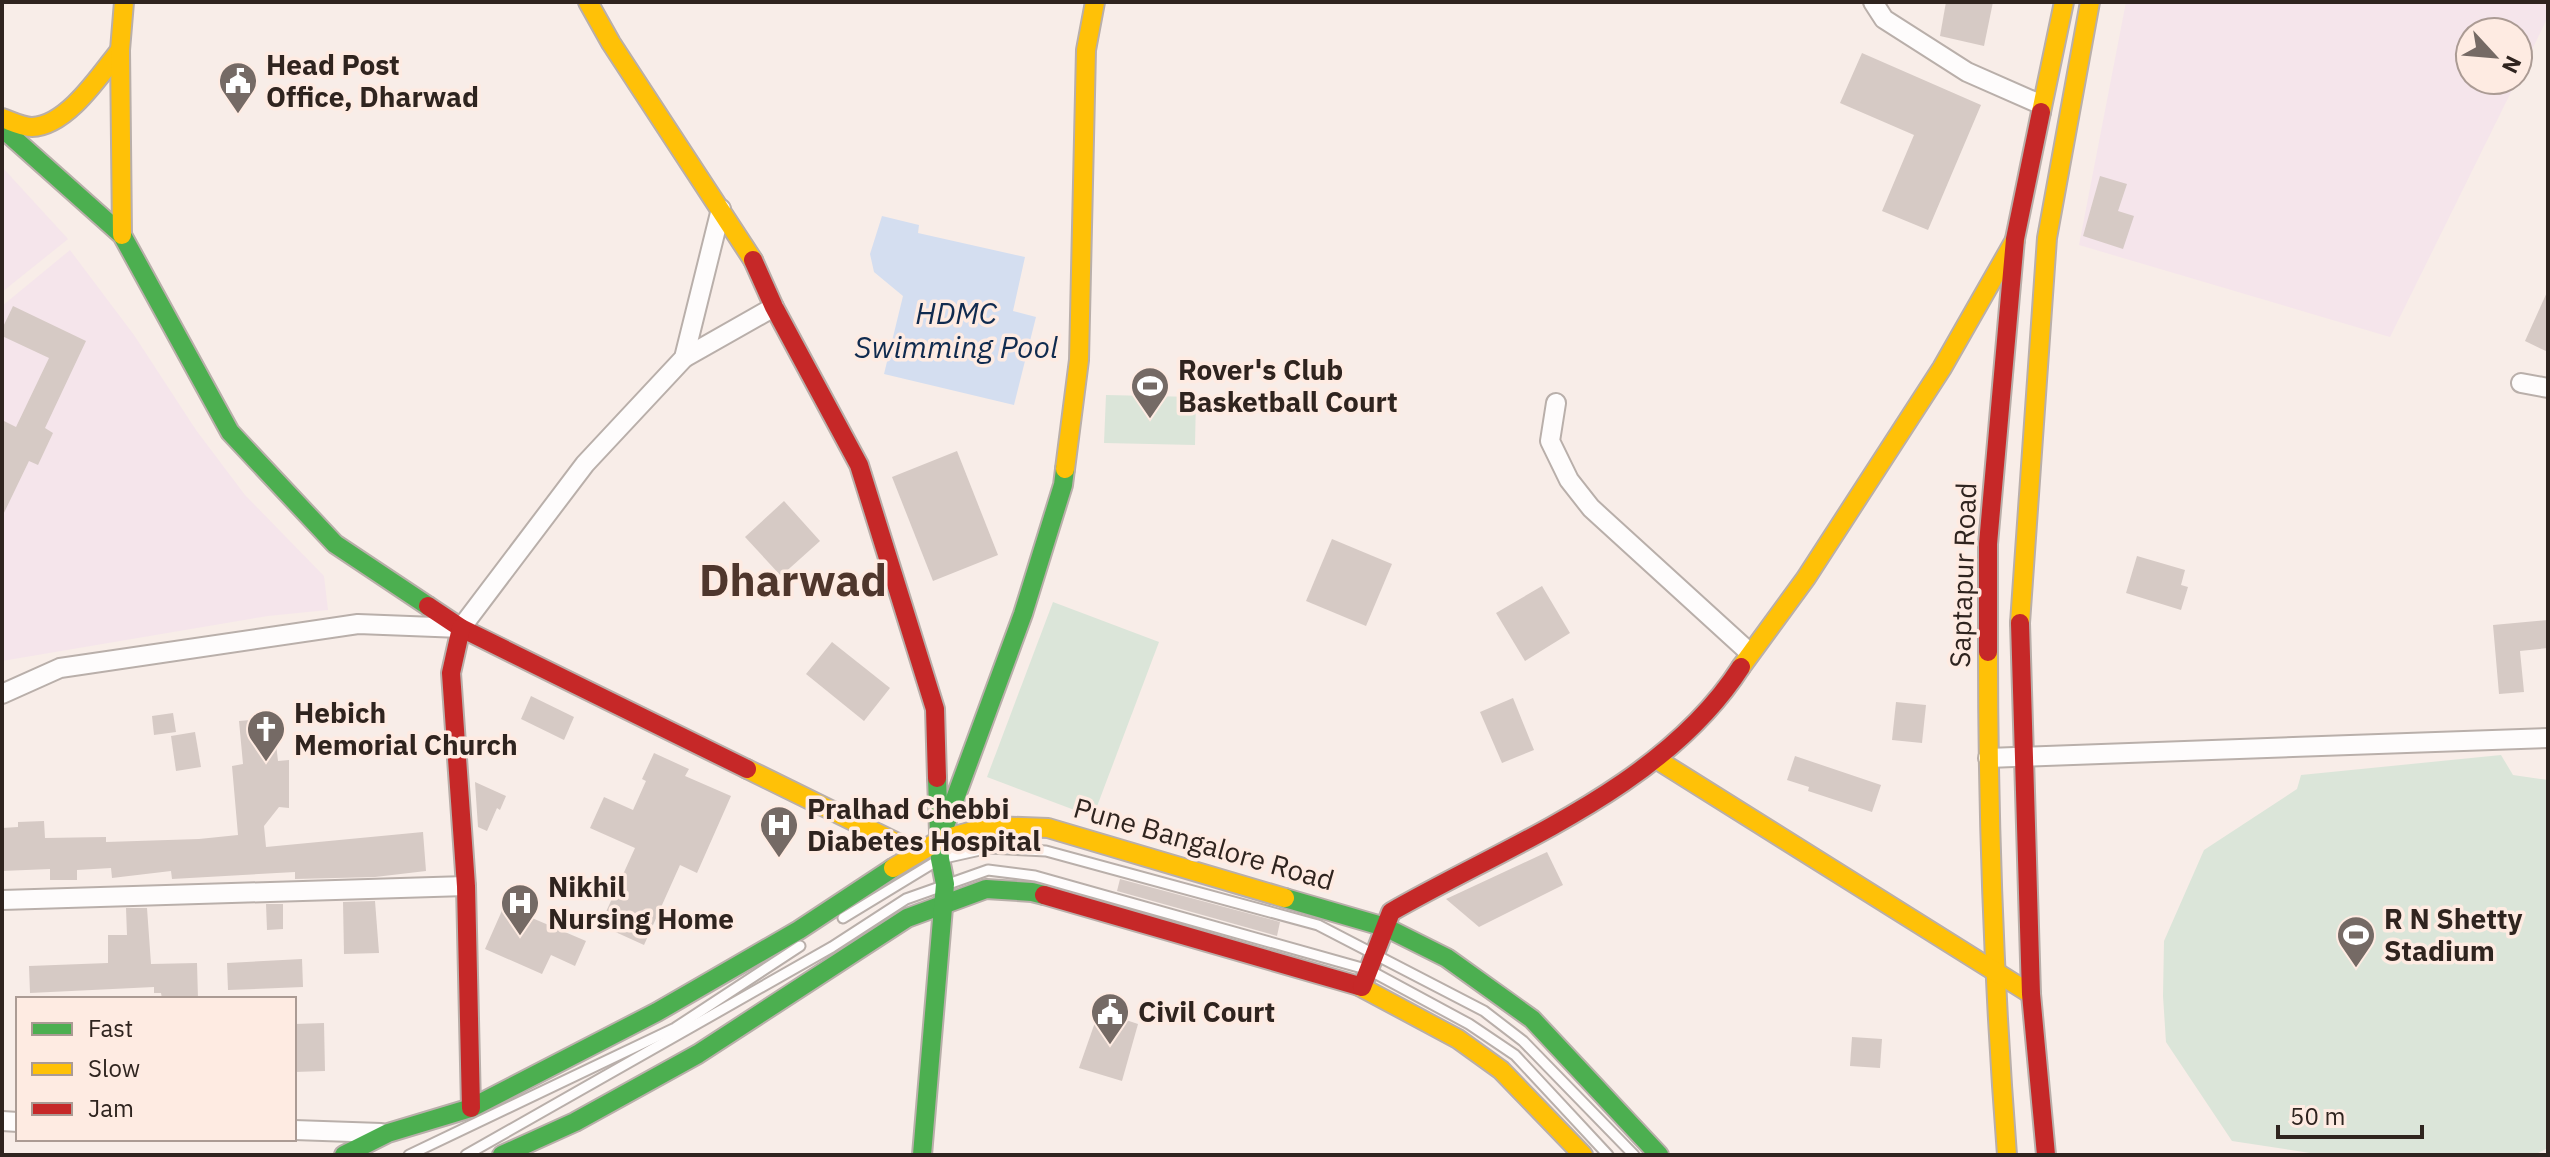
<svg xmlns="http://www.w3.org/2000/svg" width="2550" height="1157" font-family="'IBM Plex Sans',sans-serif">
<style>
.education{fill:#f5e5eb}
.green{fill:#dbe5d9}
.water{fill:#d4def0}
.building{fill:#d6cac5}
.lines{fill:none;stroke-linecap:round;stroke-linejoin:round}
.lane-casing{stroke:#b9afaa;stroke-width:13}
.street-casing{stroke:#b9afaa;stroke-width:22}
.fast-casing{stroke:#b9afaa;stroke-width:22}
.slow-casing{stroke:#b9afaa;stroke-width:22}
.jam-casing{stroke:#b9afaa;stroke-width:22}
.lane{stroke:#fefcfc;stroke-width:9}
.street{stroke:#fefcfc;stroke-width:18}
.fast{stroke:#4caf50;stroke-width:18}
.slow{stroke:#ffc107;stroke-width:18}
.jam{stroke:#c62828;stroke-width:18}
.labels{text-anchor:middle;stroke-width:7;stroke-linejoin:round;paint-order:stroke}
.poi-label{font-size:28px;font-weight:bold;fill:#2f241f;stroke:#feebe2;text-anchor:start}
.street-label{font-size:28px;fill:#2f241f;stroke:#feebe2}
.water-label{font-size:30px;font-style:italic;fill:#102b4f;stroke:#feebe2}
.town-label{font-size:44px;font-weight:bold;fill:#4f362c;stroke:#feebe2}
</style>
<rect width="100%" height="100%" fill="#f8ede8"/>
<!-- education -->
<g class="education">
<polygon points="2126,2 2548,2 2548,17 2518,78 2518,32 2470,32 2470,80 2517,80 2390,337 2079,245"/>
<polygon points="2,167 68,239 2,292"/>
<polygon points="70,250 134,335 196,430 245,495 324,576 328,610 268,616 2,661 2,306"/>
</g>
<!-- green -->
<g class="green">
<polygon points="1106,395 1196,397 1195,445 1104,443"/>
<polygon points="1053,602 1159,642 1093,817 987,777"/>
<polygon points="2501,755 2513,775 2548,780 2548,1148 2538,1153 2503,1155 2323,1155 2232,1141 2166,1042 2163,996 2164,941 2204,850 2297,789 2301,775"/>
</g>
<!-- water -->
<polygon class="water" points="882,216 919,225 918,233 1025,257 1013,311 1036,317 1014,405 884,374 903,296 874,272 870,254"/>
<!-- building -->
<g class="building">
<polygon points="1946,2 1993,2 1984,46 1940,36"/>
<polygon points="1862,53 1981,105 1928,230 1882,211 1914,135 1840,103"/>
<polygon points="2100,176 2127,184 2118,211 2134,216 2123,249 2083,236"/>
<polygon points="2548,290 2548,352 2525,341"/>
<polygon points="13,306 86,341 45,428 53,433 38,465 29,461 2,517 2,420 16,427 49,358 2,336 2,329"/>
<polygon points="957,451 998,555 933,581 892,477"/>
<polygon points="784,501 820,541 781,576 745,537"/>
<polygon points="1332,539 1392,564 1366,626 1306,601"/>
<polygon points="2137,556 2185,570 2181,585 2188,587 2181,610 2126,593"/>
<polygon points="1542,586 1570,633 1525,661 1496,613"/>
<polygon points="2548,620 2548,648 2520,651 2524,692 2499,694 2493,625"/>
<polygon points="832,642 890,688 864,721 806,674"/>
<polygon points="531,696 574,717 564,740 521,719"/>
<polygon points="1513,698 1534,750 1502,763 1480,712"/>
<polygon points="1896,702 1926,705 1922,743 1892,740"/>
<polygon points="173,713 176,732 154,735 152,716"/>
<polygon points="273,718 278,761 289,760 289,808 279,807 264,826 266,847 423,832 426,871 375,877 295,879 295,872 172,879 171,871 112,878 111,868 77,870 77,880 50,880 50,869 2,871 2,828 18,827 18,822 44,821 45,838 106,837 106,842 199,839 238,835 232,766 243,764 239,721"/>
<polygon points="195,732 201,767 176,771 171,736"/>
<polygon points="654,753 689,769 685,776 731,796 697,873 680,865 644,945 600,925 635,848 590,828 604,797 633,810 646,781 642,779"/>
<polygon points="1795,756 1881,785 1872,812 1808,791 1809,787 1787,780"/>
<polygon points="475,782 506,796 500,810 497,808 487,831 478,827"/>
<polygon points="1547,852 1563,885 1479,927 1446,899"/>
<polygon points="1120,879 1280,922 1277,936 1117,891"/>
<polygon points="375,901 379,953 344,954 343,902"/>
<polygon points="266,904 283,904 283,929 267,930"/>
<polygon points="504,906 586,941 575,966 551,955 542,974 485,949"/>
<polygon points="126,908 147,908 151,964 197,963 198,999 162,999 161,993 154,993 154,987 30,993 29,966 108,963 108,935 127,935"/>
<polygon points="302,959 303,987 228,990 227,963"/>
<polygon points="1099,1011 1138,1024 1122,1081 1079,1068"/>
<polygon points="324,1023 325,1071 294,1072 294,1024"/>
<polygon points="1852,1037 1882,1039 1880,1068 1850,1066"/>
</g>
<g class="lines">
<defs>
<g id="lane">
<polyline points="843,918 940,859 989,848 1046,851 1318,925 1484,1011 1523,1041 1634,1155"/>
<polyline points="409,1155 675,1028 800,946"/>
<polyline points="466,1155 832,947 906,899 988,870 1035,876 1369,970 1469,1024 1515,1055 1608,1155"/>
</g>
<g id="street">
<polyline points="1873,2 1884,19 1967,72 2042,105"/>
<polyline points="684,358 774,307"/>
<polyline points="2521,383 2548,388"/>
<polyline points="1556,403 1550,441 1569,480 1591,508 1750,653"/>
<polyline points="2,694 60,668 358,624 461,628 585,464 684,358 721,209"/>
<polyline points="1988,758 2548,738"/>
<polyline points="2,900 466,886"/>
<polyline points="2,1121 18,1122"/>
<polyline points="294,1130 381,1133"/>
</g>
<g id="fast">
<polyline points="2,128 122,235 230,432 335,544 428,606"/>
<polyline points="945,826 1023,614 1063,485 1065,469"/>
<polyline points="1285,898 1385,927 1447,958 1532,1019 1659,1155"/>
<polyline points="344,1155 388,1133 471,1108 657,1012 799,930 893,868"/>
<polyline points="502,1155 575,1122 698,1054 907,918 986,889 1032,892 1044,895"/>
<polyline points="922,1155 945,884 940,859 937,778"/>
</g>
<g id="slow">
<polyline points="588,2 611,43 753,260"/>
<polyline points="2041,112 2064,2"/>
<path d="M2 118C11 121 22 127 32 127 67 126 100 75 120 50"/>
<polyline points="122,235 120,50 124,2"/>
<polyline points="1065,469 1079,360 1086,50 1095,2"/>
<polyline points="2020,623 2047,238 2090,2"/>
<path d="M1988 652C1988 820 1994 987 2007 1155"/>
<polyline points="1741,667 1806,578 1942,368 2015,240"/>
<polyline points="1656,759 2031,994"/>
<polyline points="747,769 916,852"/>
<polyline points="893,868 940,840 991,826 1048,828 1285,898"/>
<polyline points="1359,986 1458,1039 1501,1070 1583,1155"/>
</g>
<g id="jam">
<polyline points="753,260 774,307 859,465 935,709 937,778"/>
<polyline points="428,606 461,628 747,769"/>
<polyline points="2020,623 2031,994 2046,1155"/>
<polyline points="461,628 451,673 466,886 471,1108"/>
<polyline points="1988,652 1988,544 2015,239 2041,112"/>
<polyline points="1044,895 1359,986"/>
<path d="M1362 987 1391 912C1511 843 1663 788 1741 667"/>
</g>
</defs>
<!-- lane casing -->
<use href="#lane" class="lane-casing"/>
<!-- street casing -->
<use href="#street" class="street-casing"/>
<!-- fast casing -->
<use href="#fast" class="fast-casing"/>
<!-- slow casing -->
<use href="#slow" class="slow-casing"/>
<!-- jam casing -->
<use href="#jam" class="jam-casing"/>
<!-- lane -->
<use href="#lane" class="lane"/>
<!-- street -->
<use href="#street" class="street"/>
<!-- fast -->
<use href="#fast" class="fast"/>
<!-- slow -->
<use href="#slow" class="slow"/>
<!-- jam -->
<use href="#jam" class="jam"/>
</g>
<!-- icons -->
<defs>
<symbol id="civic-pin" viewBox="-11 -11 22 30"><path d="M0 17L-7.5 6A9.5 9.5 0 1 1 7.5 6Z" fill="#756a65" stroke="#feebe2"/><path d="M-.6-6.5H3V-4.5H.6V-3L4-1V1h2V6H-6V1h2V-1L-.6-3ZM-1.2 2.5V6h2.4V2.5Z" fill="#fff"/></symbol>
<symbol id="stadium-pin" viewBox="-11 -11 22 30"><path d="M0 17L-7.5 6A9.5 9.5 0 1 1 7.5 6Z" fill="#756a65" stroke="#feebe2"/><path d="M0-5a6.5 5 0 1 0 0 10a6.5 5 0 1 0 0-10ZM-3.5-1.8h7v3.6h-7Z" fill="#fff"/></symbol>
<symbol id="church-pin" viewBox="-11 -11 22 30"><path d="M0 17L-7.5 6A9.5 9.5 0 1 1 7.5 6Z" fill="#756a65" stroke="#feebe2"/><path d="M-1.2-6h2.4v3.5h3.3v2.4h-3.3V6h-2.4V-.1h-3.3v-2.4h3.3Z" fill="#fff"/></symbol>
<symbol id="hospital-pin" viewBox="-11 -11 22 30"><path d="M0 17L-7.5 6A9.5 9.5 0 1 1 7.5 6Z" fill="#756a65" stroke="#feebe2"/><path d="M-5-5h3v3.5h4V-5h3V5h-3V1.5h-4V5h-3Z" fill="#fff"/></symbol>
</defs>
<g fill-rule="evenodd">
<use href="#civic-pin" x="216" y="59" width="44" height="60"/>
<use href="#stadium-pin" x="1128" y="364" width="44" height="60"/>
<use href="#church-pin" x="244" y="707" width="44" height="60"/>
<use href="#hospital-pin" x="757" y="803" width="44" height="60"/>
<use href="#hospital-pin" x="498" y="881" width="44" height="60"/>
<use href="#stadium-pin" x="2334" y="913" width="44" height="60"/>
<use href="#civic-pin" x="1088" y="990" width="44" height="60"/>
</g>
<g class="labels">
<!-- poi labels -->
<g class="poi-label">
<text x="266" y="75">Head Post<tspan x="266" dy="32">Office, Dharwad</tspan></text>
<text x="1178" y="380">Rover's Club<tspan x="1178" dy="32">Basketball Court</tspan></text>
<text x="294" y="723">Hebich<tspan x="294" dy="32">Memorial Church</tspan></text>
<text x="807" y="819">Pralhad Chebbi<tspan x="807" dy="32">Diabetes Hospital</tspan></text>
<text x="548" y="897">Nikhil<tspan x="548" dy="32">Nursing Home</tspan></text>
<text x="2384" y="929">R N Shetty<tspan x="2384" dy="32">Stadium</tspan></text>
<text x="1138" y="1022">Civil Court</text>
</g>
<!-- street labels -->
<g class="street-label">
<text transform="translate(1963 575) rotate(-88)" y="10">Saptapur Road</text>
<text transform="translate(1204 844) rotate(16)" y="10">Pune Bangalore Road</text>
</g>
<!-- water labels -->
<g class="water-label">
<text x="956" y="324">HDMC<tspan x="956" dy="34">Swimming Pool</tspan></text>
</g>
<!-- town labels -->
<g class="town-label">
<text x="793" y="596">Dharwad</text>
</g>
</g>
<!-- border -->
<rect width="2550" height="1157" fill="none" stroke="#2f241f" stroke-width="8"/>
<!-- legend -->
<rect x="16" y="997" width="280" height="144" fill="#feebe2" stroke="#ab9b94" stroke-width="2"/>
<rect x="32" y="1023" width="40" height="12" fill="#4caf50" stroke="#ab9b94" stroke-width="2"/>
<text x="88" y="1037" font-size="24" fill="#2f241f">Fast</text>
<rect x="32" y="1063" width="40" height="12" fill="#ffc107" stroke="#ab9b94" stroke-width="2"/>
<text x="88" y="1077" font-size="24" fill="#2f241f">Slow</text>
<rect x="32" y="1103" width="40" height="12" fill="#c62828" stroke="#ab9b94" stroke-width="2"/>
<text x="88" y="1117" font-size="24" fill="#2f241f">Jam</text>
<!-- north arrow -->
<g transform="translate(2494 56) rotate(116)"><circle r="38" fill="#feebe2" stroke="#ab9b94" stroke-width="2"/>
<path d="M0-6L14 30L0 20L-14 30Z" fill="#756a65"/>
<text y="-12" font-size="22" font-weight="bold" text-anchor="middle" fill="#2f241f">N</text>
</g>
<!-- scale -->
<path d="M2278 1125v12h144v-12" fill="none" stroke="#2f241f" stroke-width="4"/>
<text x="2290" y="1125" font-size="24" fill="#2f241f" stroke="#feebe2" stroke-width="6" paint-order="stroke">50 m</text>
</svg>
